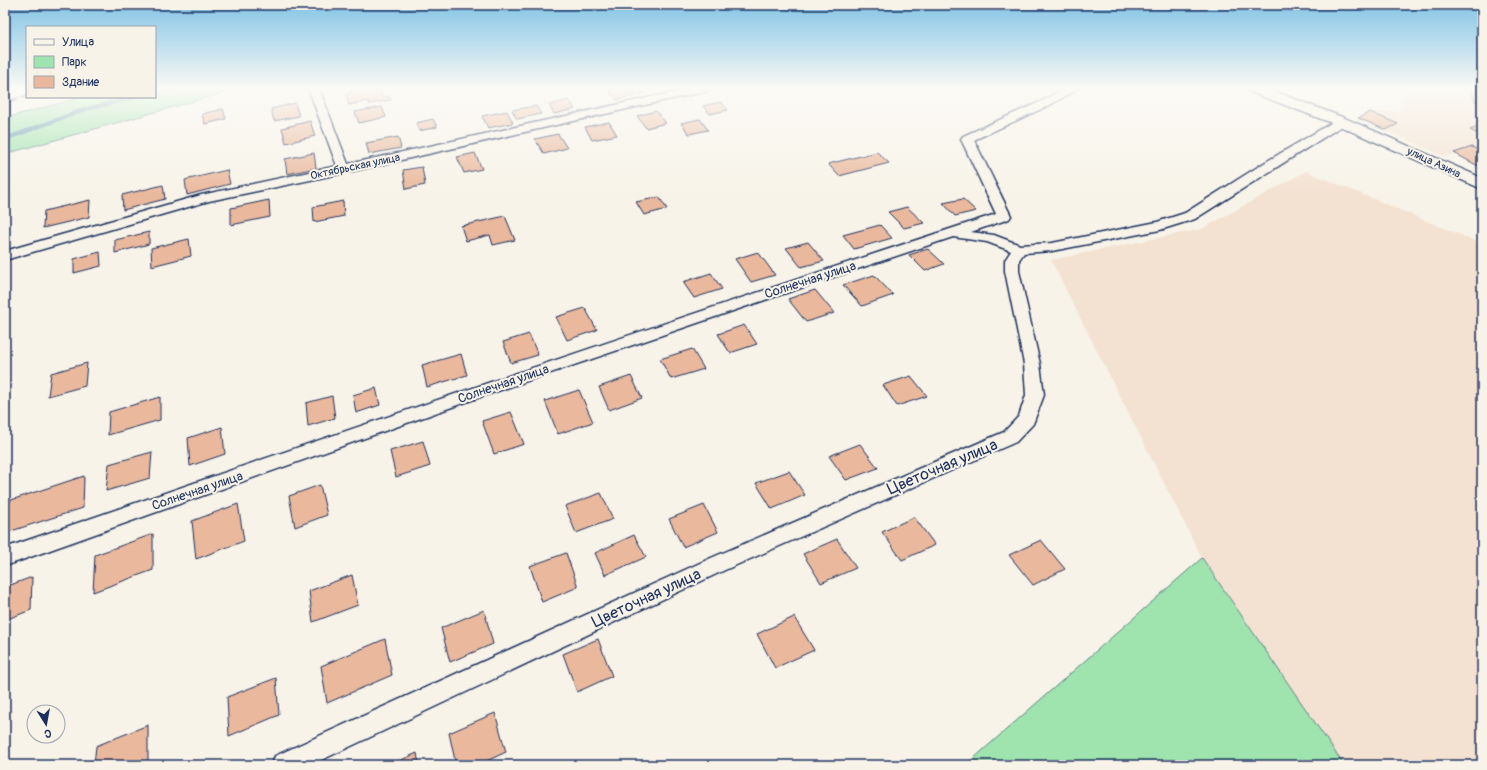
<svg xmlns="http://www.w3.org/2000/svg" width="1487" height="770" font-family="Pangolin,sans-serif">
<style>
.built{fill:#f3e1d1}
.green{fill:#9fe3ae;stroke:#5d8986}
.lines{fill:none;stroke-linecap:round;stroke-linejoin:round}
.stream{stroke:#5d96ad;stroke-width:4}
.building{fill:#eab89c;stroke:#1b2f5e}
.minor-casing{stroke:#1b2f5e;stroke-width:3}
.tertiary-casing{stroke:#1b2f5e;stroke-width:3}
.minor{fill:#f7f3e8;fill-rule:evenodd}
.tertiary{fill:#f7f3e8;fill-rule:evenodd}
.rail-casing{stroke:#1b2f5e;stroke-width:3}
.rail{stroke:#f7f3e8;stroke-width:2;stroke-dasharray:6;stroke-linecap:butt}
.labels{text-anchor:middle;stroke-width:4;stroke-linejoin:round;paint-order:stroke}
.far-street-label{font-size:11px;fill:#1b2f5e;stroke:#f7f3e8}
.street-label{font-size:13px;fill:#1b2f5e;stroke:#f7f3e8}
.near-street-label{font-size:16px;fill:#1b2f5e;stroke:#f7f3e8}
</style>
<rect width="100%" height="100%" fill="#f7f3e8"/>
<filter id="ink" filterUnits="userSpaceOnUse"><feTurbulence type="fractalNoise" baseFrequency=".025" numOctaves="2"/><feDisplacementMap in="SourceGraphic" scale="8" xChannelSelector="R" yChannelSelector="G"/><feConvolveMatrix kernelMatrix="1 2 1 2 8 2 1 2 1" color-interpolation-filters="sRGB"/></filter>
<g filter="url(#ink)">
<!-- built -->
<g class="built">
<polygon points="1408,88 1482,89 1482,168 1454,154 1445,157 1358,118 1370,112 1397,112"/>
<polygon points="1306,171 1482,244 1482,765 1344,765 1202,558 1051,260 1202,229"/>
</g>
<!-- green -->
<g class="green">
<polygon points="155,88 241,88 5,154 5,118 83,97 155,97"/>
<polygon points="1202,558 1344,765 966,765"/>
</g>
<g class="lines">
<!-- stream -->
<g class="stream">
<polyline points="155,92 174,88"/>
<polyline points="5,139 86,109 136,97"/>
</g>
</g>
<!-- building -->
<g class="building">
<polygon points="362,88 379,88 382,97 389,96 391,100 369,104 368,101 349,105 346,94 351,93 351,90"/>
<polygon points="618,88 639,88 644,93 617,100 608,90"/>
<polygon points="1470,88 1482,89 1482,102 1475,101"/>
<polygon points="569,100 575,109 554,114 549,105"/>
<polygon points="721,102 728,110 710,114 703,106"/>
<polygon points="295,103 299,116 274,121 271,109"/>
<polygon points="536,106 541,114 517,119 512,110"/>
<polygon points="382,107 386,117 359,123 355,112"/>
<polygon points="223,109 226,119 205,124 202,114"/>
<polygon points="507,111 513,123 488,128 482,116"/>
<polygon points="656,111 666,123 646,128 637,116"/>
<polygon points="1370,112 1398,124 1386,130 1358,118"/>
<polygon points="433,119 437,127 419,131 416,123"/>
<polygon points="700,119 708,130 689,134 681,123"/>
<polygon points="310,121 315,136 286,143 282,128"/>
<polygon points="609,122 617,135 592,140 585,127"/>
<polygon points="1482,125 1482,136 1470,130"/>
<polygon points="558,134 567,148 544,154 535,139"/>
<polygon points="398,137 401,148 369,154 366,143"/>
<polygon points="1472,147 1482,152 1482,168 1454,153"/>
<polygon points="877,152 889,163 839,176 828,164"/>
<polygon points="314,153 316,168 287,174 285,159"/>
<polygon points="475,153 482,169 464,173 457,157"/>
<polygon points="422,167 425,185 406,189 403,170"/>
<polygon points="227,170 230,184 187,195 185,180"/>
<polygon points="163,185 165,199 123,210 122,195"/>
<polygon points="659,197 667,209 644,215 636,202"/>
<polygon points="963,199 976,211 955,216 943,203"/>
<polygon points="90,200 89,217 43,228 44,211"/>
<polygon points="269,200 270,217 231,225 231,208"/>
<polygon points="343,201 344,216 314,222 313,207"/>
<polygon points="907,207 924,223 904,228 888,212"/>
<polygon points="505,216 515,240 493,245 490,235 466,241 461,226"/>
<polygon points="880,225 892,238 854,249 843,235"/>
<polygon points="149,232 149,244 115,253 115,240"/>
<polygon points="189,239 191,256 152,266 151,248"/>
<polygon points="808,242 824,261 801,267 786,248"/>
<polygon points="928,249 944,264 925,271 909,255"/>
<polygon points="100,252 101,266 74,273 74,259"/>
<polygon points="758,252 775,275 751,282 735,259"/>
<polygon points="711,273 722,289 694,298 683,282"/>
<polygon points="874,275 893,295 862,306 843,285"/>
<polygon points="815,290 834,313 806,322 788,299"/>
<polygon points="585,308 597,330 567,340 556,317"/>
<polygon points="744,325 757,344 730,353 718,334"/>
<polygon points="529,334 538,355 511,363 503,342"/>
<polygon points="692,349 704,369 671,379 660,359"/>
<polygon points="461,354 467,375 427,387 422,365"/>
<polygon points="87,363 85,386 48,396 51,373"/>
<polygon points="631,376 642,398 609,410 599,387"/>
<polygon points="911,376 927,396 897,406 883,385"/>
<polygon points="376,388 380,405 356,413 353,395"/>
<polygon points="579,390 593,422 558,434 545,401"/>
<polygon points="332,396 335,418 308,426 306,403"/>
<polygon points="160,397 160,420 108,435 109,412"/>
<polygon points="511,412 524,444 494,454 482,421"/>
<polygon points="222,427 225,454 190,466 188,438"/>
<polygon points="423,441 430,466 396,477 390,451"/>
<polygon points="860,444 878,468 846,480 829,456"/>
<polygon points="152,452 150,478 106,491 109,464"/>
<polygon points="789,471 805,495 772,509 756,483"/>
<polygon points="84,476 83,508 5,533 5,502"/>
<polygon points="320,485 327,515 295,527 289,496"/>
<polygon points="601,493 613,519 576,533 565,506"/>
<polygon points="238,504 244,541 196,559 192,521"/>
<polygon points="704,505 718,532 683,547 669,519"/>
<polygon points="914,517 935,545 902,560 882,532"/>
<polygon points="153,534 153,570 93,592 95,555"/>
<polygon points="634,535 646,557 605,575 595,553"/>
<polygon points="837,539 856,568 821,583 803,554"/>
<polygon points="1041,540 1065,569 1033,585 1009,555"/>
<polygon points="566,553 578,587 542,602 530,566"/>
<polygon points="352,575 358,605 313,622 309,591"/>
<polygon points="32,577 31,610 5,620 5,587"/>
<polygon points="484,610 493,644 450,662 441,628"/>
<polygon points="794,617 814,650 775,668 757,634"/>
<polygon points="385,639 392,675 327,703 321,666"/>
<polygon points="598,639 612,676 577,692 563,654"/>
<polygon points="276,678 279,715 229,736 227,697"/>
<polygon points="495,713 506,752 478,765 456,765 449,733"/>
<polygon points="148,725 148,765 94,765 96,746"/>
<polygon points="417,753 419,765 390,765"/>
</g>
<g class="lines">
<defs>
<g id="minor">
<polygon points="308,88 319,88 348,164 693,88 713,88 707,91 344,173 209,201 5,260 5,251 201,195 337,166"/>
<path d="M1065 88H1079L1050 105 974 140 1011 216 1009 219 971 232 994 235 1020 245 1052 243 1157 222 1185 213 1264 163 1338 119H1346L1348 122 1195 219 1160 230 1052 251 1024 253 1019 260V271L1040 364 1044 395 1033 424 1016 442 725 570 311 765H272L275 756 711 558 1004 432 1019 416 1026 395 1024 364 1005 271V260L1011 251 987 242 953 237 765 300 483 396 5 566V548C335 434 665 322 996 214L961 139 963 136 1042 101Z"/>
</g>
<polygon id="tertiary" points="1246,88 1266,88 1347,119 1482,178 1482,189 1337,125 1248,91"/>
</defs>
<!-- minor casing -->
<use href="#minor" class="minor-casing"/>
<!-- tertiary casing -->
<use href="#tertiary" class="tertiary-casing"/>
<!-- minor -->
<use href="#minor" class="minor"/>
<!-- tertiary -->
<use href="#tertiary" class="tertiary"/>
<defs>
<polyline id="rail" points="5,102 27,96"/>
</defs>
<!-- rail casing -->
<use href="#rail" class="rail-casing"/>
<!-- rail -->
<use href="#rail" class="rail"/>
</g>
</g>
<!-- sky -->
<linearGradient id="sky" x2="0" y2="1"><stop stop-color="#82c3e5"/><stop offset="0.45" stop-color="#fbfaf5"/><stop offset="1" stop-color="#fbfaf5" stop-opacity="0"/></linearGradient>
<rect width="1487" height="196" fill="url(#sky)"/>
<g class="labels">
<!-- far-street labels -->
<g class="far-street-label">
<text transform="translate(1434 162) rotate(25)" y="4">улица Азина</text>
<text transform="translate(355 166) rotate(-12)" y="4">Октябрьская улица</text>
</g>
<!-- street labels -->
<g class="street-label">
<text transform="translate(810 279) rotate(-18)" y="5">Солнечная улица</text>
<text transform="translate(503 383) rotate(-19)" y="5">Солнечная улица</text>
<text transform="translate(197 490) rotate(-19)" y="5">Солнечная улица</text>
</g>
<!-- near-street labels -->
<g class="near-street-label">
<text transform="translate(942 466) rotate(-23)" y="6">Цветочная улица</text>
<text transform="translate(646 597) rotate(-25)" y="6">Цветочная улица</text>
</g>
</g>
<!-- margin -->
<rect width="1487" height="770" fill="none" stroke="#f7f3e8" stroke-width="20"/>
<rect x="10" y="10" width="1467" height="750" fill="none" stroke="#1b2f5e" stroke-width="1.5" filter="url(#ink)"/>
<!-- legend -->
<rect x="26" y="26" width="130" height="72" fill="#f7f3e8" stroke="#9fa5b1"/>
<rect x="34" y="39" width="20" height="6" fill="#f7f3e8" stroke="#9fa5b1"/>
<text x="62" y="46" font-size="12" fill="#1b2f5e">Улица</text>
<rect x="34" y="56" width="20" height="12" fill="#9fe3ae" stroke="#9fa5b1"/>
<text x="62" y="66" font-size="12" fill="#1b2f5e">Парк</text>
<rect x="34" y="76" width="20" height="12" fill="#eab89c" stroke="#9fa5b1"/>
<text x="62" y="86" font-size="12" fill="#1b2f5e">Здание</text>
<!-- north arrow -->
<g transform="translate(46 724) rotate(169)"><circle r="19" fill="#f7f3e8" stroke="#9fa5b1"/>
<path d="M0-3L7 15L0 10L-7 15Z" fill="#1b2f5e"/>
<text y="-6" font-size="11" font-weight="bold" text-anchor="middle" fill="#1b2f5e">С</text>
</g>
</svg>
